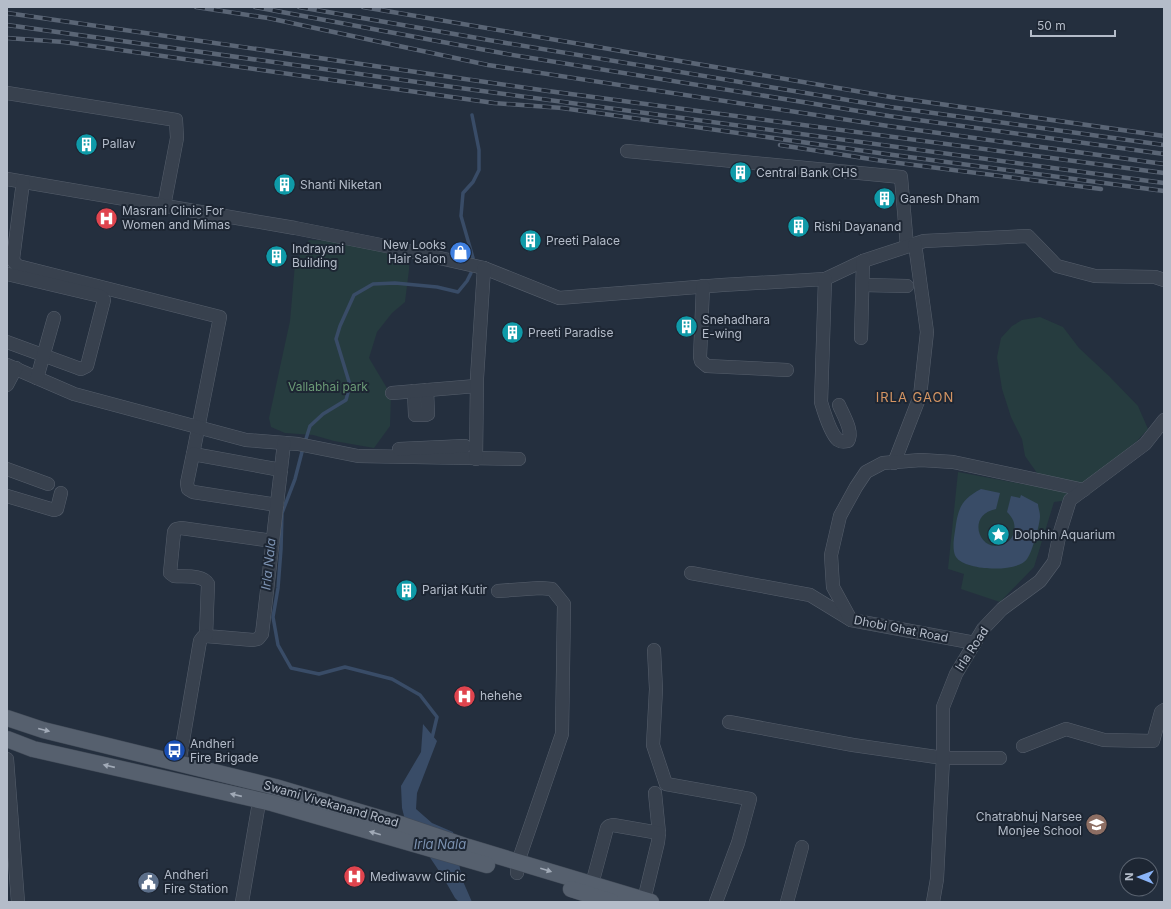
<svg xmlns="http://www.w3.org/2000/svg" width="1171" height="909" font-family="Inter,sans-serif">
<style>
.green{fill:#263c3f}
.water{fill:#394c67}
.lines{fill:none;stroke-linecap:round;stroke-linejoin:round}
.stream{stroke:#394c67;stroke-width:3.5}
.minor-casing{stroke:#565f6c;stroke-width:14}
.major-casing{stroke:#414a57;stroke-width:17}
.minor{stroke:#38414e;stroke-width:13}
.major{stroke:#56606e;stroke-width:16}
.rail-casing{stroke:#5a6575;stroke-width:4.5}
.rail{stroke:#1d2633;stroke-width:3;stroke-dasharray:9;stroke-linecap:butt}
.oneway{fill:#a1aab7}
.labels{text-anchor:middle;stroke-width:4;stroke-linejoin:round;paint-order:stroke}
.poi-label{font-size:12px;fill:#b4bcc9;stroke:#1d2633;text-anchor:start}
.park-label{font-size:12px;fill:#6b9a76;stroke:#1d2633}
.street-label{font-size:12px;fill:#b4bcc9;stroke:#1d2633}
.neighbourhood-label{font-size:13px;letter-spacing:1px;fill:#d59563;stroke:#1d2633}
.water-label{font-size:13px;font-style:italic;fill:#7c92b1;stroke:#1d2633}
</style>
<rect width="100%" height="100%" fill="#242f3e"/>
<!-- green -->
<g class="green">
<polygon points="309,240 334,241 374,248 409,262 409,270 405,302 392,313 377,332 369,358 391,395 390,426 374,448 334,441 313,435 285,433 271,427 269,418 290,321 295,264"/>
<polygon points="1040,317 1063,327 1079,348 1109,376 1138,406 1148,429 1137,441 1062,501 1054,502 1034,567 1000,602 961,589 964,574 948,569 958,472 1044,488 1037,473 1025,456 1022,439 1011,417 1002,389 997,357 1001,338 1012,326 1022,320"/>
</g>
<!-- water -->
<g class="water">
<path d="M981 489 1000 493 996 509C964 515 981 557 1005 543 1010 541 1013 537 1014 531 1016 523 1012 517 1007 512L1011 496 1020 498 1021 495 1038 504C1038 507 1040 512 1040 516 1040 524 1032 553 1027 559 1018 573 965 571 956 557 951 549 955 533 956 524 959 505 964 498 981 489Z"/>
<polygon points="423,724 437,741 417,793 416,809 432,823 453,832 462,879 472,902 459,902 455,898 443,877 405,820 402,808 401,786 421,752"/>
</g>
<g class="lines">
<!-- stream -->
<g class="stream">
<polyline points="472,115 479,150 479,170 473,182 463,193 461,216 473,258"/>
<polyline points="305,442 310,426 323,414 346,400 350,385 336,339 340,326 354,295 373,284 395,283 437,287 458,292 467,281 471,273"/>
<polyline points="303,448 295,479 282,513 281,549 278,588 273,617 278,645 291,668 319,674 345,667 392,679 420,695 437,717 432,738"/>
</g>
<defs>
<g id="minor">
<polyline points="7,93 176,120 177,138 164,206"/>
<polyline points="627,151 901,177 907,246"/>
<polyline points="7,179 295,228 391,247 484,268 559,298 722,285 825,279 863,261 924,241 1028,236 1057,266 1095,276 1155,277 1164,280"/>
<polyline points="23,182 13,259 14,262 18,266 220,317 193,454"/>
<polyline points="7,274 100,296 104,300 87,366 81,369 78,368 7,342"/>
<path d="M825 279 821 402C824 412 830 433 838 440 841 442 844 442 848 441 854 432 843 415 839 405"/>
<polyline points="863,285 907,286"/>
<polyline points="703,286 700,357 701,361 707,366 787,370"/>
<polyline points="861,338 863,261"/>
<polyline points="7,365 74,394 246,440 298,444 358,456 519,459"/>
<polyline points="37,378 54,318"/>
<polyline points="7,385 16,368"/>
<polyline points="414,391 415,415 426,415 428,414 427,390"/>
<polyline points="392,393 476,386"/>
<polyline points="399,449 465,446"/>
<polyline points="476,459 477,378 484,268"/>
<polyline points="894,463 920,396 927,332 915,244"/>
<polyline points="7,469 48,484"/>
<polyline points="7,496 54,510 57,509 61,493"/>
<polyline points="277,505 193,492 188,489 187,483 193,454 281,470"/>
<path d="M273 541 181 528 176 529 174 532 170 573 174 576C183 577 203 574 208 584L206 636 253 640 258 639 262 634 284 443"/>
<polyline points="691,573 810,595 851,620 975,643"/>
<polyline points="498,591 540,588 552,589 564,604 562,734 518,862 517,873"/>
<polyline points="851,620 833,587 831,555 840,516 856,487 866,472 883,463 921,460 953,462 1084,490"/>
<polyline points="654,650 656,689 653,745 666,784 750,799 738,843 716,902"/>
<polyline points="729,722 853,745 943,758 1000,758"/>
<polyline points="1023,746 1066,729 1104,740 1153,741 1161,712 1164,710"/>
<polyline points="7,759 18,902"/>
<polyline points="179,764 200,641 203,637 206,636"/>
<polyline points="655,793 659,833"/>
<polyline points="592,884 607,828 609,826 613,825 659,833 658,842 644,900"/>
<polyline points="242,902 261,791"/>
<polyline points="787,902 802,847"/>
<polyline points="933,902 937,879 943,758 943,707 956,674 983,629 1002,609 1040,581 1054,562 1060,532 1070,500 1145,444 1164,420"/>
</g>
<g id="major">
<polyline points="7,718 43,730 275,787 403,825 468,847 651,902"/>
<polyline points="7,739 33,749 272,803 487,865"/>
<polyline points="571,889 612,902"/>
</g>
</defs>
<!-- minor casing -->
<use href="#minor" class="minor-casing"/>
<!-- major casing -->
<use href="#major" class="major-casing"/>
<!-- minor -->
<use href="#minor" class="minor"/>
<!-- major -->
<use href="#major" class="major"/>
<defs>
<g id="rail">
<polyline points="196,7 268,18 488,65 888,126 1164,164"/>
<polyline points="255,7 507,54 889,116 1164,154"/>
<polyline points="299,7 506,43 890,107 1164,145"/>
<polyline points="363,7 891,97 1164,136"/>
<polyline points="7,13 548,91 1164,173"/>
<polyline points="7,25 460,88 1164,183"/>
<polyline points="7,38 64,42 494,103 562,108 886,154 1164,191"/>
<polyline points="780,145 883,161 1101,189"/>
</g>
</defs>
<!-- rail casing -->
<use href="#rail" class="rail-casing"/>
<!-- rail -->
<use href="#rail" class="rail"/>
</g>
<!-- one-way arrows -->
<defs><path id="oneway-solid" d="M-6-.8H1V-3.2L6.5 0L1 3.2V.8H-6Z"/></defs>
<g class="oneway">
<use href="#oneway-solid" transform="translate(44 730) rotate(14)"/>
<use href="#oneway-solid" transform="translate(109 766) rotate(-167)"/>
<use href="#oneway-solid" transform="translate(236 795) rotate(-167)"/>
<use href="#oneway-solid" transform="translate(375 833) rotate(-164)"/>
<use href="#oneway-solid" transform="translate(546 870) rotate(17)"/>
</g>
<!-- icons -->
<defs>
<symbol id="building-disc" viewBox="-11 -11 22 22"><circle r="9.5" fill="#0f9aa8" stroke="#1d2633"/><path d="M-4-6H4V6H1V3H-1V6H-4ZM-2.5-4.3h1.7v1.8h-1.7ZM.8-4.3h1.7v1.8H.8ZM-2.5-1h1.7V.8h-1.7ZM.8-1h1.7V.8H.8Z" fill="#fff"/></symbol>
<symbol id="hospital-disc" viewBox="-11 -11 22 22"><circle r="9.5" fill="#e0444e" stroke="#1d2633"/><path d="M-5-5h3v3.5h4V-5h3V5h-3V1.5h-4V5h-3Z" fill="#fff"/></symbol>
<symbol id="shop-disc" viewBox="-11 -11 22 22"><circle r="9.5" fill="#3f7fe0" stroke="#1d2633"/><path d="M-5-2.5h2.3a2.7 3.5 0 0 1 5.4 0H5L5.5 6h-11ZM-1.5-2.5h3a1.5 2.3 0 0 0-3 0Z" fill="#fff"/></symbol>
<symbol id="sight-disc" viewBox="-11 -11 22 22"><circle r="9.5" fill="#0f9aa8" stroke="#1d2633"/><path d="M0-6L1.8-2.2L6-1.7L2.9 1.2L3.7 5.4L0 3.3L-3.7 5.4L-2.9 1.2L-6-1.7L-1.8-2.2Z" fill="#fff"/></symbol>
<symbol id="bus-disc" viewBox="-11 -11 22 22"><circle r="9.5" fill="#1a4fb4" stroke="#1d2633"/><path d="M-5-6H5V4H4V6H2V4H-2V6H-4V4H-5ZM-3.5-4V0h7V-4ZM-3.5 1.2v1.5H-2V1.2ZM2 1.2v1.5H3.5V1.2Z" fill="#fff"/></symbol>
<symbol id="school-disc" viewBox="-11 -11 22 22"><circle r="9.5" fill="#8d6e63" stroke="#1d2633"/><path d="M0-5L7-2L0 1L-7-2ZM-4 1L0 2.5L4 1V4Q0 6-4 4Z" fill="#fff"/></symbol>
<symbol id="civic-disc" viewBox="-11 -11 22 22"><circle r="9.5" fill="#5c6f8a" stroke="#1d2633"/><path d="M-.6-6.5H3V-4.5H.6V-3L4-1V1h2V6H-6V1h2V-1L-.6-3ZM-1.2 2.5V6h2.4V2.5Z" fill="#fff"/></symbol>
</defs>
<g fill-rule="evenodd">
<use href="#building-disc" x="74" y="132" width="25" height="25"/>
<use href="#building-disc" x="728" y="160" width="25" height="25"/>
<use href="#building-disc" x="272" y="172" width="25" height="25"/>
<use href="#building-disc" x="872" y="186" width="25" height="25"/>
<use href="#hospital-disc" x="94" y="206" width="25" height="25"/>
<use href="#building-disc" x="786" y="214" width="25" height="25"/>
<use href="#building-disc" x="518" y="228" width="25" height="25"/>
<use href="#shop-disc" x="448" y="240" width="25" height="25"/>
<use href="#building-disc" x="264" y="244" width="25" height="25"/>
<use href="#building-disc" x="674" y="314" width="25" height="25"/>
<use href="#building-disc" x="500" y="320" width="25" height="25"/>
<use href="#sight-disc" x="986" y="522" width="25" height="25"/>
<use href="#building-disc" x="394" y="578" width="25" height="25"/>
<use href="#hospital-disc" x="452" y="684" width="25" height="25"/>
<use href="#bus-disc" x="162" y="738" width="25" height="25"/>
<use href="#school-disc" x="1084" y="812" width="25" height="25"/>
<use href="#hospital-disc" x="342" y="864" width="25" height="25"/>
<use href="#civic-disc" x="136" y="870" width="25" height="25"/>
</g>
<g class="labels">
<!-- poi labels -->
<g class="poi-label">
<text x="102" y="148">Pallav</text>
<text x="756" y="177">Central Bank CHS</text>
<text x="300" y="189">Shanti Niketan</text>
<text x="900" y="203">Ganesh Dham</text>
<text x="122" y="215">Masrani Clinic For<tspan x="122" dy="14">Women and Mimas</tspan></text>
<text x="814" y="231">Rishi Dayanand</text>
<text x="546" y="245">Preeti Palace</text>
<text x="446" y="249" text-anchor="end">New Looks<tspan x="446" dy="14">Hair Salon</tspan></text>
<text x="292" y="253">Indrayani<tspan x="292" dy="14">Building</tspan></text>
<text x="702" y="324">Snehadhara<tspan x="702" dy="14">E-wing</tspan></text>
<text x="528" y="337">Preeti Paradise</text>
<text x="1014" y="539">Dolphin Aquarium</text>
<text x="422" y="594">Parijat Kutir</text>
<text x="480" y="700">hehehe</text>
<text x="190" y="748">Andheri<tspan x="190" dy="14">Fire Brigade</tspan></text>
<text x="1082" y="821" text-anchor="end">Chatrabhuj Narsee<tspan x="1082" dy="14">Monjee School</tspan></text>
<text x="164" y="879">Andheri<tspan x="164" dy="14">Fire Station</tspan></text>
<text x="370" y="881">Mediwavw Clinic</text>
</g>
<!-- park labels -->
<g class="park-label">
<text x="328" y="391">Vallabhai park</text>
</g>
<!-- street labels -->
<g class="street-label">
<text transform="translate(901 629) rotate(11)" y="4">Dhobi Ghat Road</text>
<text transform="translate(972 649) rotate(-57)" y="4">Irla Road</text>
<text transform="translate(331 804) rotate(16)" y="4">Swami Vivekanand Road</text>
</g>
<!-- neighbourhood labels -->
<g class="neighbourhood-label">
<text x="915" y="402">IRLA GAON</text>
</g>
<!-- water labels -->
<g class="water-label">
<text transform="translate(268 564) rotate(-84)" y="5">Irla Nala</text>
<text x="440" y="849">Irla Nala</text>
</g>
</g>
<!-- border -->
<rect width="1171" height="909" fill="none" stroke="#b4bcc9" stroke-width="16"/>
<!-- north arrow -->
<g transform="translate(1139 877) rotate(271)"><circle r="19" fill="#1d2633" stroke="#59626f"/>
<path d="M0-3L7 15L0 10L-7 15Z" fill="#8ab4f8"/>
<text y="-6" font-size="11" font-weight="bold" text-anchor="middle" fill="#b4bcc9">N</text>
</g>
<!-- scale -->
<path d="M1031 30v6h84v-6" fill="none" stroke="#b4bcc9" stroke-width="2"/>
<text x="1037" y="30" font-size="12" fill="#b4bcc9" stroke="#1d2633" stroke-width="3" paint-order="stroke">50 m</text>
</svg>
